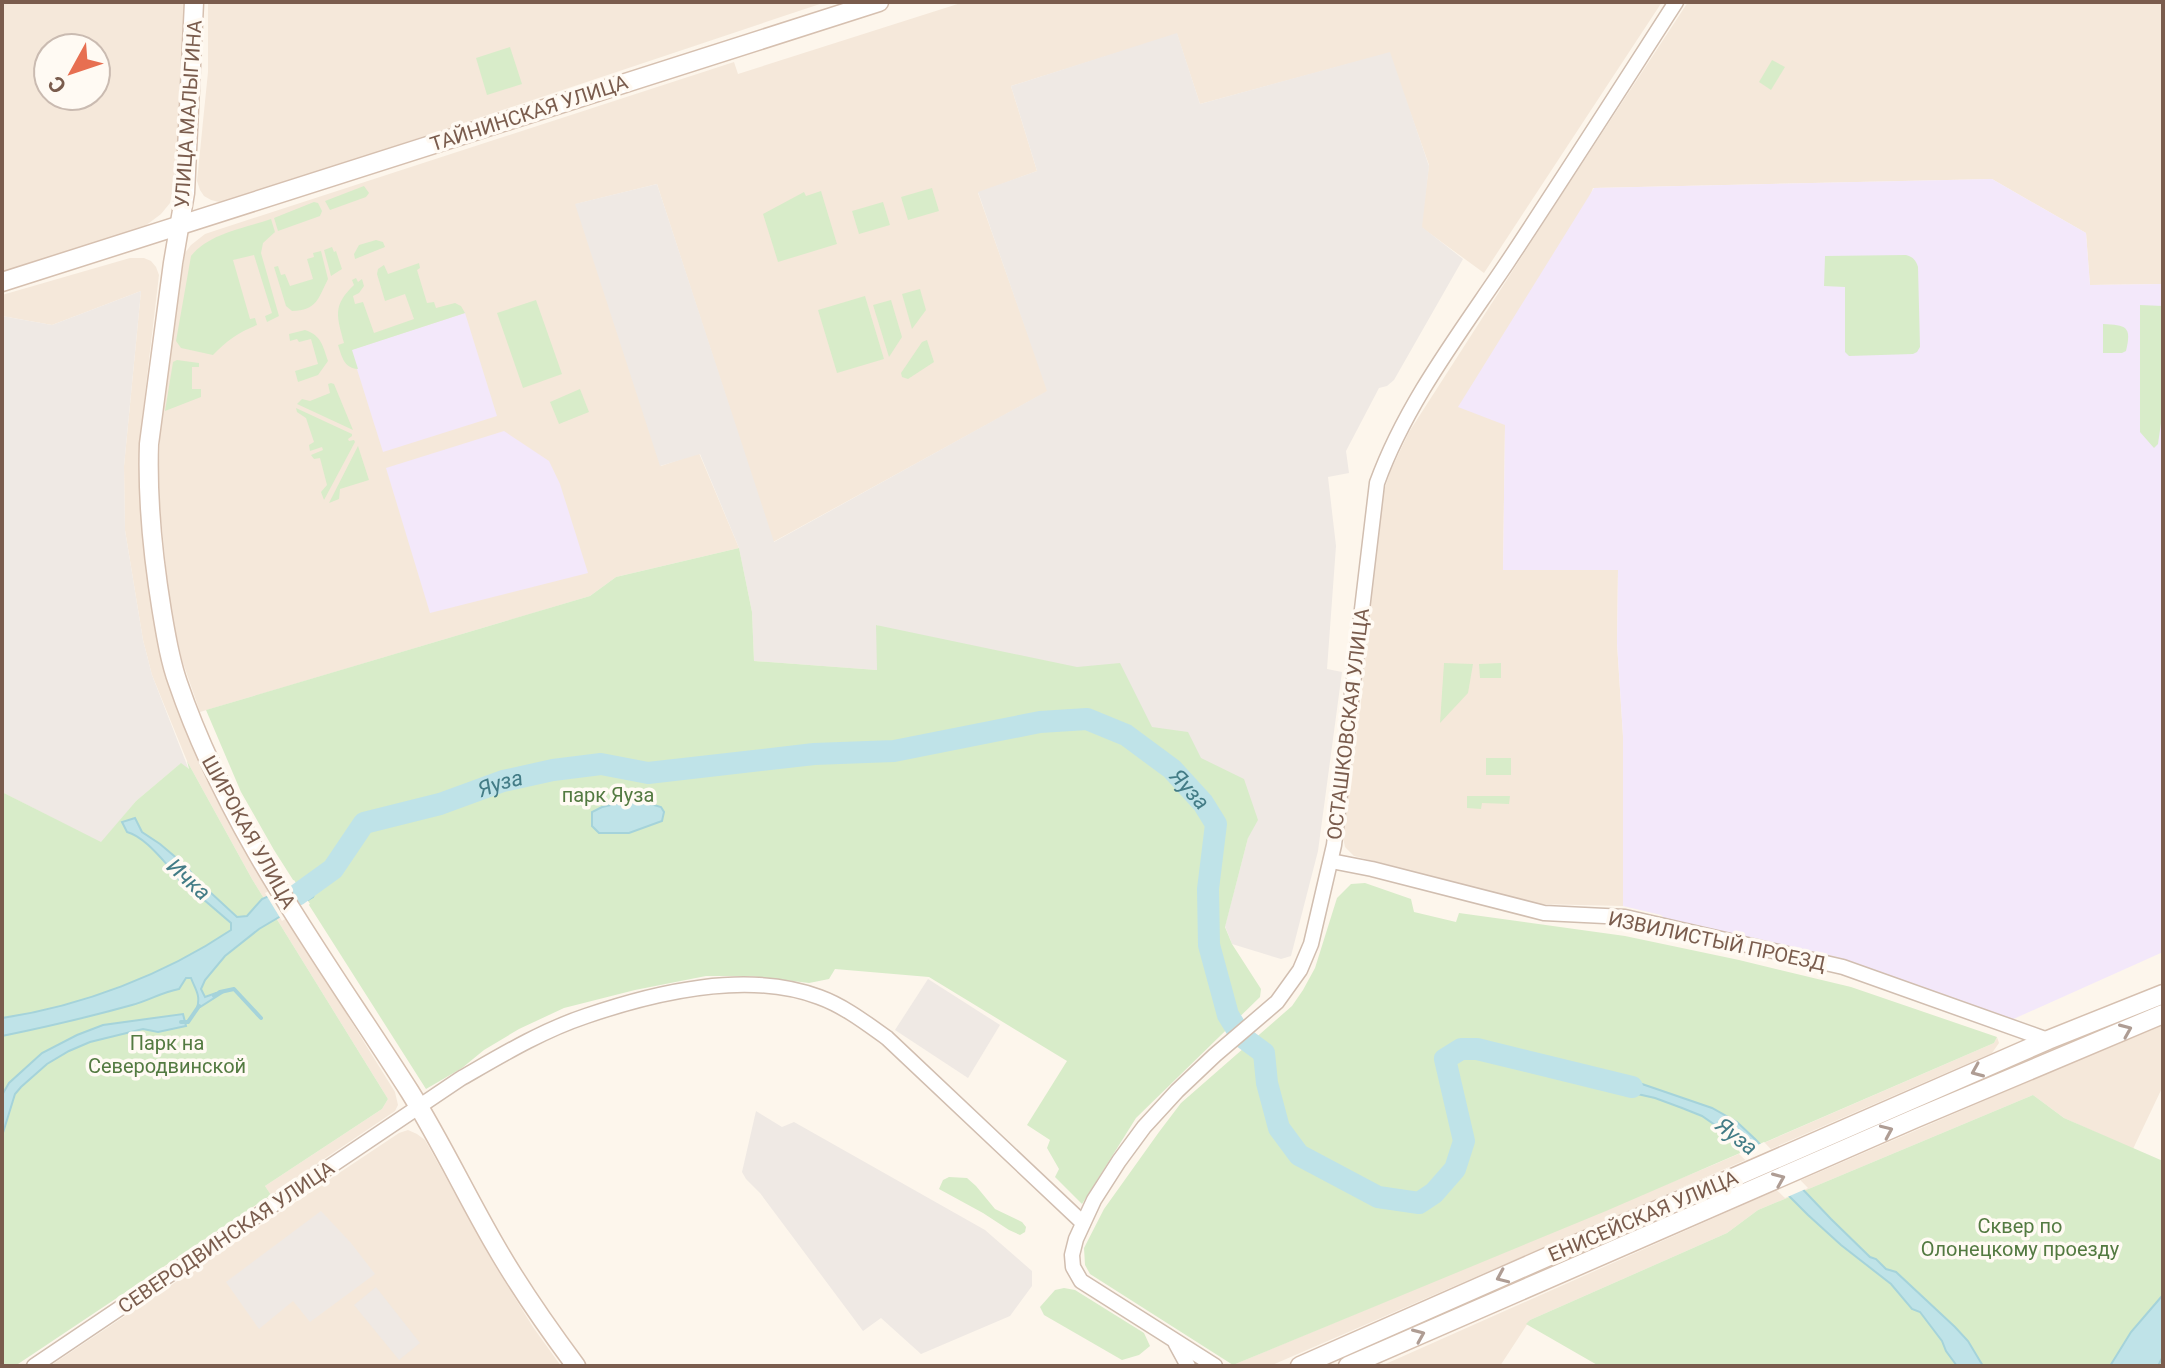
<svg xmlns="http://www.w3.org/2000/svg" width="2165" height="1368" font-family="Roboto,sans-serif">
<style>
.residential{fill:#f5e8da;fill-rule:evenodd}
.industrial{fill:#efe9e4}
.education{fill:#f3e8fa}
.green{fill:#d8ecc9}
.water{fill:#bfe3e8;stroke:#a5d3da;stroke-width:2}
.pier{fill:#fdf6ec}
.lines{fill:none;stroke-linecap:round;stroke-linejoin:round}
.stream{stroke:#a5d3da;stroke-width:4}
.river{stroke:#bfe3e8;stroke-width:22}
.street-casing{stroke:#d1beb0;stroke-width:17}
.secondary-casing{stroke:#d6c0b0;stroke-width:21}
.street{stroke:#fff;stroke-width:14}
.secondary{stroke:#fff;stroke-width:18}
.oneway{stroke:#af9d94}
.labels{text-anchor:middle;stroke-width:7;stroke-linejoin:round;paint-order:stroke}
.street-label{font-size:20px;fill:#7a5c4d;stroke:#fffaf3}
.park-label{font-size:20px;fill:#537a41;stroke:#fffaf3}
.water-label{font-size:22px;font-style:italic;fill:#437c86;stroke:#fffaf3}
</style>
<rect width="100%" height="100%" fill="#fdf6ec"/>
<!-- residential -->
<g class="residential">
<path d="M2 2H187L177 170 170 203 161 214 145 226 2 273ZM48 48H96V96H48Z"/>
<polygon points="208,2 826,2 230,201 219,202 211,200 204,196 200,190 197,181 208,72"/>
<polygon points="964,2 1662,2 1484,273 1421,227 1429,165 1389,53 1200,104 1177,34 1011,86 1037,171 978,193 1048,391 773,542 657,184 576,204 661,466 699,453 739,548 616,577 590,596 200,712 182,660 170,606 158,489 161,412 185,253 191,245 205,234 217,230 734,62 738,74"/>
<polygon points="1688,2 2163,2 2163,284 2090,285 2086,233 1992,179 1593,188 1505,425 1503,569 1618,569 1617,643 1623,736 1623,906 1539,904 1354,856 1345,847 1342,833 1361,702 1375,547 1383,494 1390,472 1409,432 1562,194"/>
<polygon points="130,258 144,258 151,261 156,267 159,275 142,419 139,475 141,520 149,588 166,674 184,726 229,818 256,868 395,1092 398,1105 395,1111 271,1195 265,1186 382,1109 388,1099 252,879 187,761 152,675 143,640 125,530 124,466 141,291 52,325 2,316 2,295"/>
<polygon points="2162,1024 2161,1069 2163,1086 2133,1149 2064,1118 2033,1095 1758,1210 1727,1233 1530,1320 1500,1366 1381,1366 1750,1202"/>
<polygon points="1997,1037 1999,1043 1992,1053 1270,1366 1233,1365 1713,1165 1994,1043"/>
<polygon points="408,1130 417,1134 425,1140 497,1269 533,1327 561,1366 50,1366 399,1133"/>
</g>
<!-- industrial -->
<g class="industrial">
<polygon points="1177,33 1200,104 1390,52 1429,166 1422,227 1463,259 1394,380 1387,386 1379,388 1346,451 1349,473 1328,477 1336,546 1327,669 1342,672 1318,851 1291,956 1281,959 1232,944 1225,926 1248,838 877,625 877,670 754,661 752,612 739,548 700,454 660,466 575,204 657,184 774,542 1047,391 978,192 1037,171 1011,86"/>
<polygon points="141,291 124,466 125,530 143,640 152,675 189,770 180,764 136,801 101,843 2,792 2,316 52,325"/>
<polygon points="928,979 1000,1025 968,1078 895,1030"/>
<polygon points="756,1111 782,1127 794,1122 985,1230 1032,1271 1032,1286 1010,1316 921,1354 881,1318 863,1331 760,1193 746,1179 742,1172"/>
<polygon points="321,1211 351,1243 375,1274 310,1322 293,1301 259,1329 226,1282"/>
<polygon points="376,1287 420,1343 399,1360 354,1305"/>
</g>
<!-- education -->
<g class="education">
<polygon points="1992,179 2086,233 2090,285 2163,284 2163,952 2009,1021 1837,957 1666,920 1661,915 1623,906 1623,736 1617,643 1618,570 1503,570 1505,425 1458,407 1594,188"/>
<polygon points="465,313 497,416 383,452 351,350"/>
<polygon points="504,431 549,461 560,484 588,573 430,613 386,468"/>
</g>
<!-- green -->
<g class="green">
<polygon points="510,47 522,84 487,95 476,58"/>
<polygon points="1772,60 1785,67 1771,90 1759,82"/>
<polygon points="364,186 369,193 366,197 330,210 325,201"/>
<polygon points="932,188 939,211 908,220 901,197"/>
<polygon points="821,191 837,244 778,262 763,214 804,192 806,196"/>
<polygon points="314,202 318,203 322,211 320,216 278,231 274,218"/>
<polygon points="883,202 890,225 859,234 852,211"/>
<path d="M271 219 275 232 263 243 261 253 279 316 267 322 265 316 272 313 254 255 233 260 250 319 255 318 257 325C239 332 226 341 213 355L181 348 176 341 191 256C209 233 245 228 271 219Z"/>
<polygon points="376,240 383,242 385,247 355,259 354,254 359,245"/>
<polygon points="332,247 334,252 336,251 342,269 331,276 324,250"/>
<path d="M321 251 328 279C318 299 317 310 292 311L286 306 274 267 278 266 281 275 285 274 290 286 313 279 307 259 314 257 313 253Z"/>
<path d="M1906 255C1913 257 1916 260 1918 267L1920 347 1917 352 1913 354 1849 356 1845 352V287L1824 286 1825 256Z"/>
<path d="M419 263 420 268 417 270 427 303 434 302 436 308 455 303 461 306 465 313 352 350 358 369C344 368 342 357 338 345L344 343C337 316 332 306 354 285L352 280 356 278 358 282 362 279 364 286 359 293 353 296 355 304 363 302 374 333 414 319 405 294 385 301 377 274 378 269 384 265 388 274Z"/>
<polygon points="920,289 926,310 912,329 902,294"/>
<polygon points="865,296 884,359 837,373 818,310"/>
<polygon points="536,300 562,374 523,388 497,313"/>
<polygon points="891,300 902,337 889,357 873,305"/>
<polygon points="2140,305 2163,306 2163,409 2158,444 2154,448 2140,432"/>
<path d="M2103 324C2126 325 2132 326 2126 351L2122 353H2103Z"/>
<path d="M305 330C321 335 323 346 328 361L318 375 298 382 295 371 318 364 311 339 299 342 297 339 290 341 289 334Z"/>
<polygon points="927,340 934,362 908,379 902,377 901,373 922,342"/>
<polygon points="177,360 199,363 199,367 192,367 192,389 201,389 201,397 165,411 173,362"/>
<polygon points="331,383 334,384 353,430 297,404 302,399 310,401 330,393 328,384"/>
<polygon points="580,389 589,412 559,424 550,402"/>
<polygon points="296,408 352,434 352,436 348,439 349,441 354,440 355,442 324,500 321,492 327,485 320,458 314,459 311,455 323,450 322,447 310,451 309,445 314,442 306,418 297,412"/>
<polygon points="358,446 369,480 340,489 339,499 329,503"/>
<polygon points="739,548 752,612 754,661 877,670 876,625 1077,667 1120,663 1152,727 1188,732 1201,758 1244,779 1258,820 1248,838 1225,927 1232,944 1261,989 1260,997 1136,1118 1082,1204 1055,1177 1059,1169 1047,1148 1050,1140 1027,1125 1067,1061 929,977 835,969 829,979 809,983 751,976 706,976 635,990 564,1008 519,1029 484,1050 462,1068 426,1089 274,850 241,792 206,710 590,596 616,577"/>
<polygon points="1444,663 1473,664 1468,693 1440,723"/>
<polygon points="1501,663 1501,678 1480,678 1479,664"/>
<rect x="1486" y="758" width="25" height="17"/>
<polygon points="187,761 252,879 388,1099 382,1109 265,1186 271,1195 15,1366 2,1366 2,792 101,842 136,801 181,763 189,769"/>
<polygon points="1467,796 1510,796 1509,804 1482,803 1481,809 1467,808"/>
<polygon points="1365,883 1411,899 1414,912 1456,922 1459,913 1625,936 1739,960 1851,987 1997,1037 1994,1043 1606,1211 1233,1365 1090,1274 1085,1265 1084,1248 1104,1209 1159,1132 1181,1103 1292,1006 1303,990 1315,968 1337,898 1351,884"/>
<polygon points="2033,1095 2064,1118 2163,1161 2163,1366 1622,1366 1619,1364 1599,1366 1526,1324 1530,1320 1727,1233 1758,1210"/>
<polygon points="949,1177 967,1178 976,1186 995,1209 1022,1222 1026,1227 1025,1232 1020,1235 1009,1230 983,1213 939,1189 943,1180"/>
<polygon points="1064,1288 1075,1290 1144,1333 1150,1346 1139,1355 1122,1360 1044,1315 1040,1307 1055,1290"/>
</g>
<!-- water -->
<g class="water">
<polygon points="624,802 647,803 661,807 664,812 662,821 629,833 599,833 592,826 592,812 602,807"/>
<path d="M135 818 142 832 160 844 186 866 197 880 237 917 247 916 262 899 310 878 321 879 313 897 259 929 225 956 205 980 201 989 205 997 216 993H222L200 1007 197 1008C201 995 195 989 191 978H186L179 989C162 992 148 1001 132 1005 89 1017 46 1027 2 1036V1018C82 1006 164 975 231 930V923L189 887C180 884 177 876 171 869 160 857 143 836 127 832L122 822Z"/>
<polygon points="183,1014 186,1026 158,1032 143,1029 90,1042 69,1051 47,1064 21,1087 15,1094 2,1136 2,1095 9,1083 42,1053 77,1035 103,1025"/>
<polygon points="1607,1072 1712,1108 1737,1122 1755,1139 1831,1219 1870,1257 1876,1259 1886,1269 1896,1272 1955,1327 1968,1341 1983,1366 1957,1366 1946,1351 1942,1341 1920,1312 1912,1309 1891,1284 1841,1245 1808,1215 1725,1132 1702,1116 1682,1108 1655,1098 1602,1086 1604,1076"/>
<polygon points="2162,1296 2163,1356 2158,1366 2110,1366 2131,1332"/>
</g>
<!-- pier -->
<g class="pier">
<polygon points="294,880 310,904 282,921 265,893"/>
<polygon points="1764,1142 1808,1188 1785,1198 1739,1154"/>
</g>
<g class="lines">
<!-- stream -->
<g class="stream">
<polyline points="214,996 220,992 234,989 261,1018"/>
<polyline points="181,1022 188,1022 199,1006"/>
</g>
<!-- river -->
<path class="river" id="s1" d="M297 895 333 869 364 823 440 804 503 781 553 770 601 764 648 773 814 754 894 751 1040 722 1087 719 1126 735 1172 769 1203 803 1216 824 1208 889 1209 945 1228 1015 1241 1036 1264 1053 1267 1083 1279 1128 1299 1155 1378 1197 1419 1203 1434 1193 1455 1169 1464 1141 1445 1059 1461 1049H1477L1632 1087"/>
<defs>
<g id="street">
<polyline points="1331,861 1372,869 1544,913 1625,917 1843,967 2048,1040"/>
<polyline points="1176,1344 1188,1366"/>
<path d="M34 1366 460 1079C500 1056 541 1031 586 1016 656 992 747 970 819 997 844 1006 866 1023 887 1038L1083 1223"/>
<path d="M1215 1366 1081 1281 1073 1267 1072 1255 1076 1239 1094 1200 1119 1161 1144 1127 1177 1091 1215 1055 1277 1002 1300 970 1311 944 1334 845 1377 483C1406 403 1460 333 1507 263 1564 177 1620 89 1676 2"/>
</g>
<g id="secondary">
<path d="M194 2 185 193 173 263 149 444C147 501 153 557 162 612 166 636 170 661 178 683 229 833 326 960 410 1092 441 1142 466 1195 495 1245 519 1287 547 1327 576 1366"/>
<polyline points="2,282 879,2"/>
<polyline points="1300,1366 1581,1242 1728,1180 2048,1040 2163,994"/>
<polyline points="1348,1366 1914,1119 2163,1014"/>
</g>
</defs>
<!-- street casing -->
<use href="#street" class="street-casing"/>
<!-- secondary casing -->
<use href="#secondary" class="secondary-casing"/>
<!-- street -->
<use href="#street" class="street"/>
<!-- secondary -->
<use href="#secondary" class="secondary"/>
</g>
<!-- one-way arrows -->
<defs><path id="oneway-chevron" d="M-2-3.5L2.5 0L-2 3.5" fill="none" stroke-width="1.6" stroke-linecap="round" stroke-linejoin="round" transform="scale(2)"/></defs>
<g class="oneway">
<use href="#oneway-chevron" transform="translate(2126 1030) rotate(-23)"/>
<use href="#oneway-chevron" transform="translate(1977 1071) rotate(157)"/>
<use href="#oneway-chevron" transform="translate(1887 1131) rotate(-24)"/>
<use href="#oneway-chevron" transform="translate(1779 1179) rotate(-23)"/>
<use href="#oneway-chevron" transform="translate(1502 1277) rotate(156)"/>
<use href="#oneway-chevron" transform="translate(1419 1335) rotate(-23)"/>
</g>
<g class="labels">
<!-- street labels -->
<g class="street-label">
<text transform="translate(529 113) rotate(-18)" y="7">ТАЙНИНСКАЯ УЛИЦА</text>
<text transform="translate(188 114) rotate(-86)" y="7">УЛИЦА МАЛЫГИНА</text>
<text transform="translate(1348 724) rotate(-83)" y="7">ОСТАШКОВСКАЯ УЛИЦА</text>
<text transform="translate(249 832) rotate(61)" y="7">ШИРОКАЯ УЛИЦА</text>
<text transform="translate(1717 941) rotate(12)" y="7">ИЗВИЛИСТЫЙ ПРОЕЗД</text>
<text transform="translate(1643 1216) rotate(-23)" y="7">ЕНИСЕЙСКАЯ УЛИЦА</text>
<text transform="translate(226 1237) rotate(-34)" y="7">СЕВЕРОДВИНСКАЯ УЛИЦА</text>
</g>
<!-- park labels -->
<g class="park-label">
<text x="608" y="802">парк Яуза</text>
<text x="167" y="1050">Парк на<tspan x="167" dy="23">Северодвинской</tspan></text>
<text x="2020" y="1233">Сквер по<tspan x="2020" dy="23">Олонецкому проезду</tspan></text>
</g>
<!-- water labels -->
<g class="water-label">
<text dy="8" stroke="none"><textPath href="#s1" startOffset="242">Яуза</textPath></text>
<text dy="8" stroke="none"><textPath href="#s1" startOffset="962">Яуза</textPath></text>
<text transform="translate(189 879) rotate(42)" y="8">Ичка</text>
<text transform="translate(1737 1136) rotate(38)" y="8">Яуза</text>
</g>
</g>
<!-- border -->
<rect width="2165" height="1368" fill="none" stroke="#7a5c4d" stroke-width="8"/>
<!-- north arrow -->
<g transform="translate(72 72) rotate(230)"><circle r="38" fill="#fffaf3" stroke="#cabbb1" stroke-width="2"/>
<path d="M0-6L14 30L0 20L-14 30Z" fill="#e76f51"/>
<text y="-12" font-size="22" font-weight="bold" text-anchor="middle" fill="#7a5c4d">С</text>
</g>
</svg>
